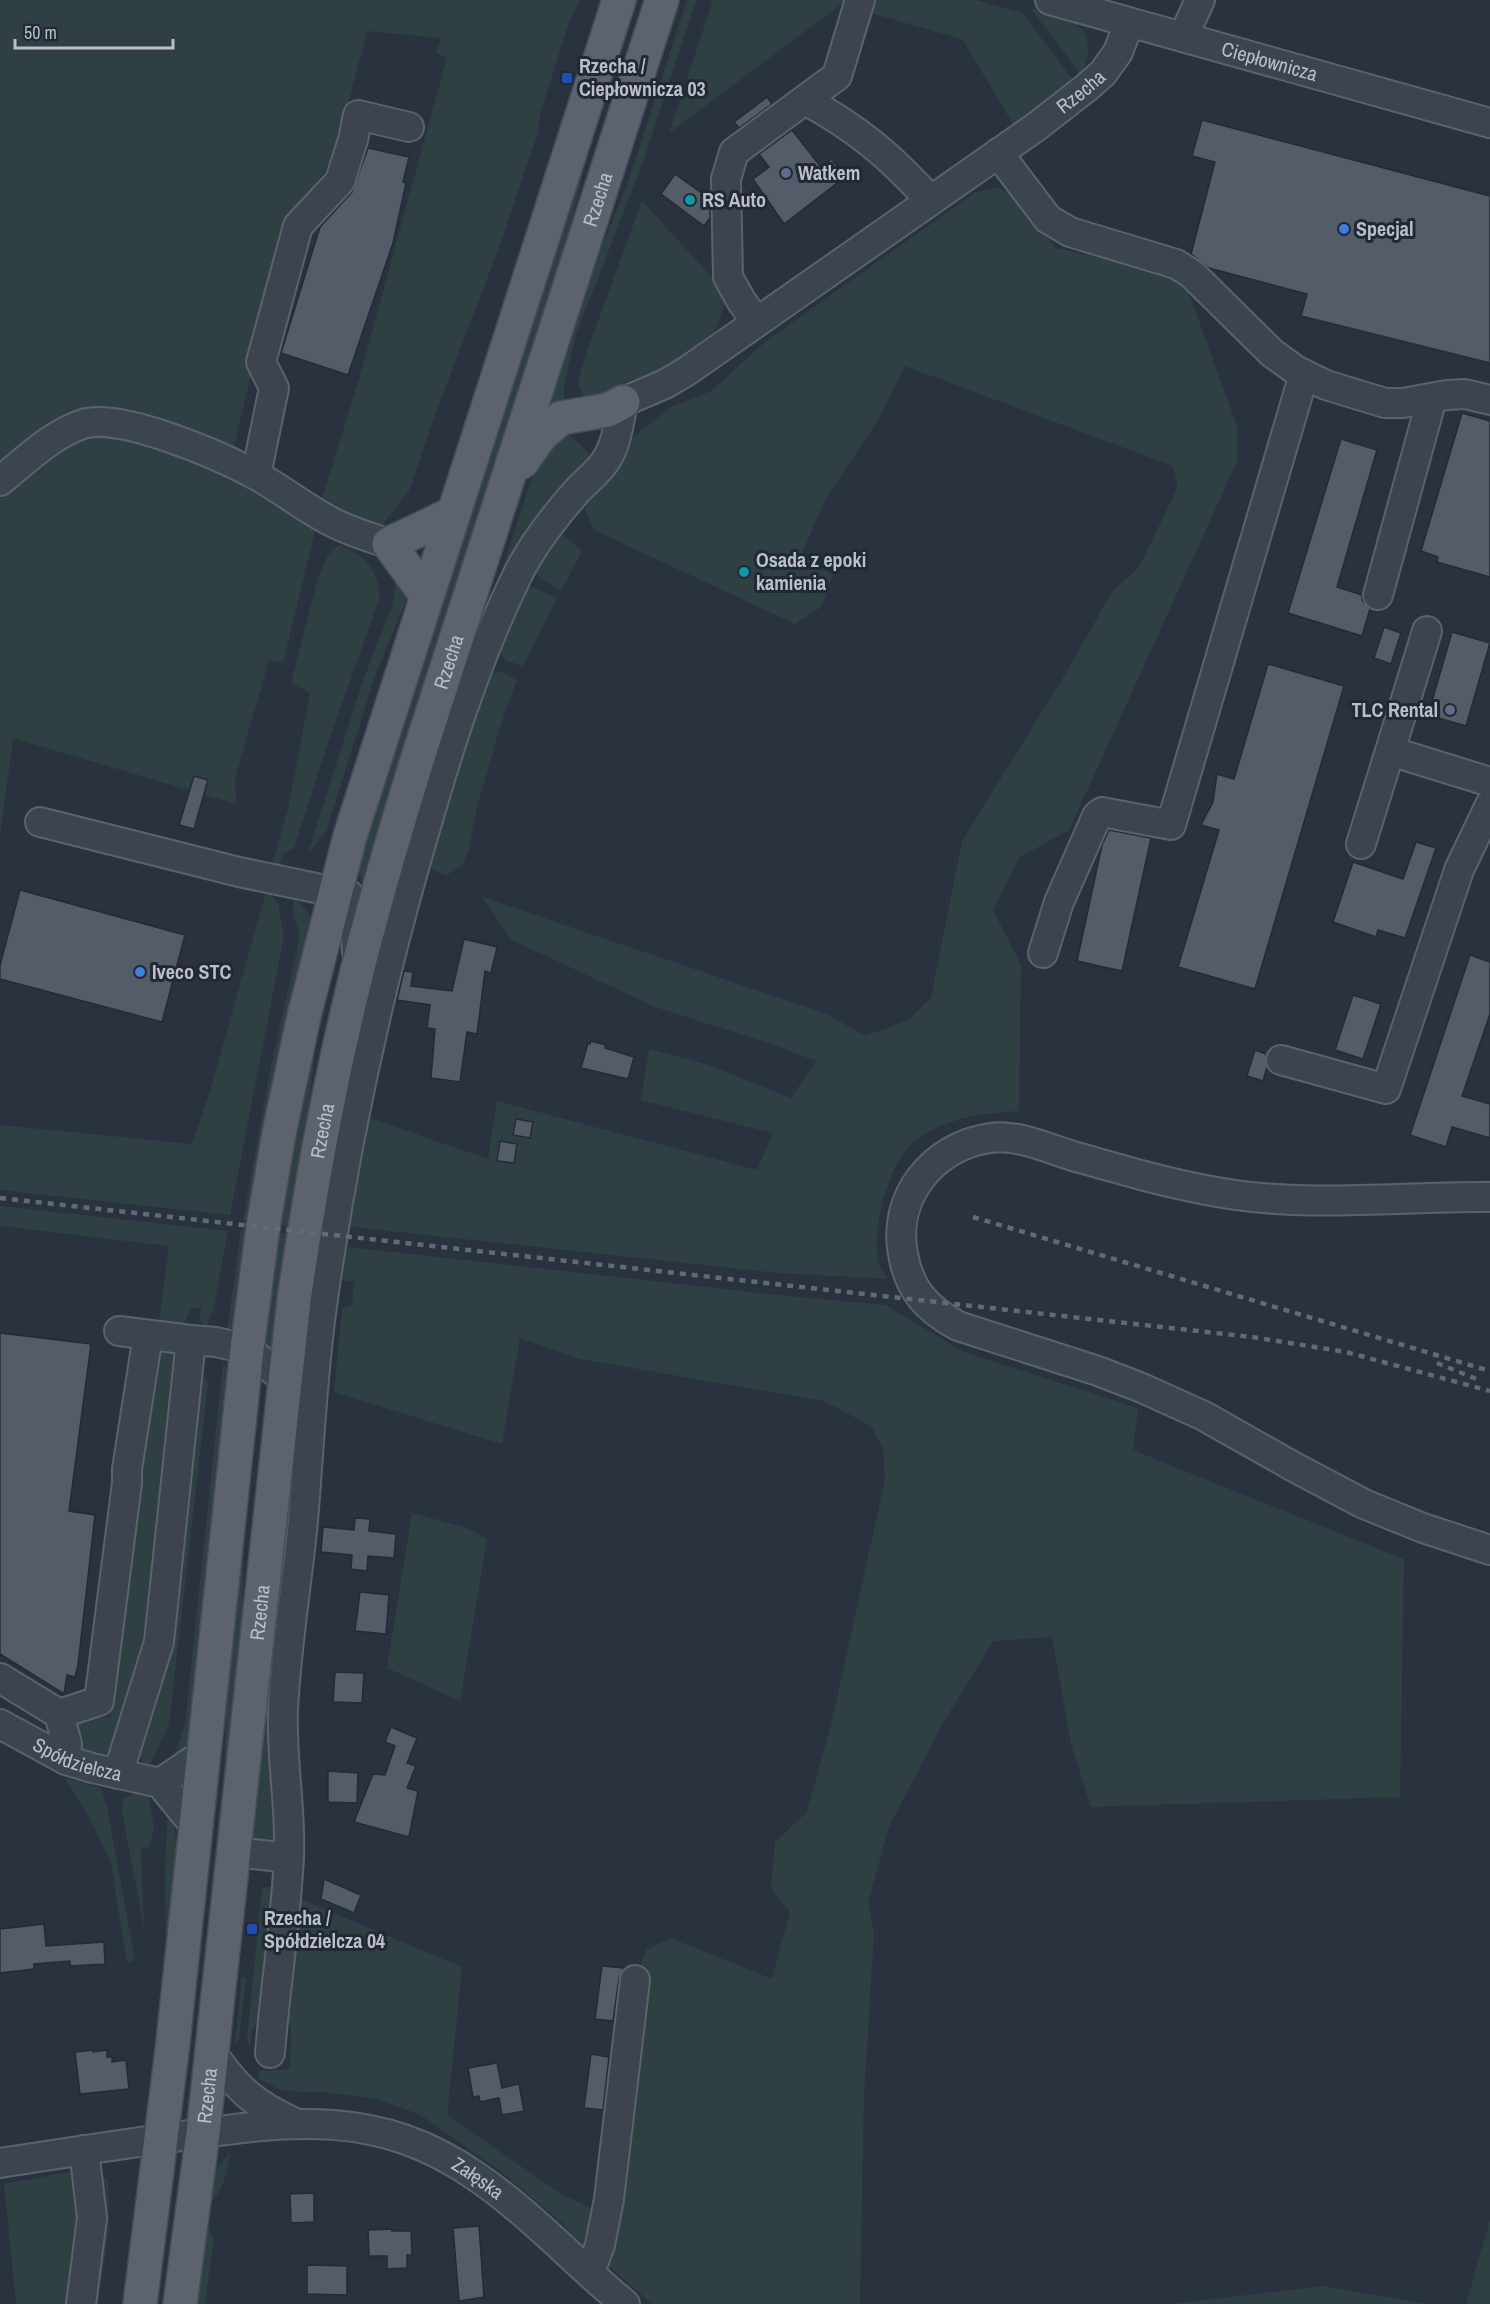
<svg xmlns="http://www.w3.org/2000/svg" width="1490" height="2304" font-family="'Archivo Narrow',sans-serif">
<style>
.green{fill:#2f4042}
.building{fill:#545b69;stroke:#242b36;stroke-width:1.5}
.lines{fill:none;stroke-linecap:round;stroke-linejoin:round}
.minor-casing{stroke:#5b626c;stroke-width:32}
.major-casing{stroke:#474d58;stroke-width:36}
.minor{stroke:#3e444f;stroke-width:28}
.major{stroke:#5c636f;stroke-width:33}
.rail{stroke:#626a77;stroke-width:4.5;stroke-dasharray:6 6;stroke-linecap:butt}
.transit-dot{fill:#1a4fb4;stroke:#222934;stroke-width:2}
.service-dot{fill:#5c6f8a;stroke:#222934;stroke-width:2}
.culture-dot{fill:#0f9aa8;stroke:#222934;stroke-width:2}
.shop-dot{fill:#3f7fe0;stroke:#222934;stroke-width:2}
.labels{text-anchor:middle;stroke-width:6;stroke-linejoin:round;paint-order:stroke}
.street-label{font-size:20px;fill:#babfc9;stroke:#222934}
.poi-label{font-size:20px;font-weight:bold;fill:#babfc9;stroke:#222934;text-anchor:start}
</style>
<rect width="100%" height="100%" fill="#2a323f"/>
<!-- green -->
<g class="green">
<polygon points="0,0 580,0 570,19 540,114 538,132 500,245 436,412 410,489 383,524 382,529 348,515 322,499 360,376 447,57 436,53 441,38 367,31 334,158 286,225 234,447 94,414 0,472"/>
<polygon points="632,0 638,0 584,168 556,292 364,886 358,870 383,771"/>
<polygon points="687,0 696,0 642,165 577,332 564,384 564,405 548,405 572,320 627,185"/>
<polygon points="713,0 847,0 669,133"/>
<polygon points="873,0 976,0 1022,13 1073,80 1065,89 1013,124 962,39 871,13"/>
<path d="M1030 8C1042 12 1065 17 1075 23 1092 35 1091 60 1080 73Z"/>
<path d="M998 188 1020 196 1055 248 1166 271 1187 288 1237 426V462L1069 830 1020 857 993 910 1021 965 1019 1111C984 1113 947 1118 917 1139 889 1159 870 1230 879 1263 881 1268 884 1274 887 1279L779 1273 343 1226 367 1117 488 1159 497 1101 757 1170 773 1133 641 1100 649 1049 706 1064 791 1098 816 1061 772 1044 655 1007 512 940 482 897 827 1014 865 1036 909 1020 931 998 962 841 1066 673 1112 592 1139 567 1178 487 1173 466 905 366 876 423 824 502 801 556 833 575 821 607 795 624 594 530 585 510 588 498 619 465 634 436 673 406 711 391 765 342 976 192Z"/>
<polygon points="642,201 719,285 725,303 712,340 667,367 624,383 605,397 587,405 578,382 587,351"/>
<path d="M97 431C173 449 251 479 317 523L283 663 269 660 235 778 236 804 13 738 0 837V495L62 450Z"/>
<polygon points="567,433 588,452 590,460 522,551 336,1124 467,650 500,576 538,460"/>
<polygon points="561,534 582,551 561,591 542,579 533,570 550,541"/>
<path d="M339 545C365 555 377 568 380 597L330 737 294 848 283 854 280 865H272L288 809 310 693 291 683 318 578 328 555Z"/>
<polygon points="392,568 405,587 407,598 374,679 326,832 308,853 362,683 392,606 395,589"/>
<polygon points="533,587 557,598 523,666 505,660 498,649 525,589"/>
<polygon points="501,671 517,680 501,724 478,803 468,852 462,865 447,875 432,870 428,854 489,674"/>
<polygon points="267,888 273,889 272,897 278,904 284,936 230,1215 0,1190 0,1125 192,1144 211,1088"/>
<polygon points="294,898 307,911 312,924 251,1222 243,1220 270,1071 300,936 293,912"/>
<polygon points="347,917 315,1048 303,1167 293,1227 276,1225 308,1052"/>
<polygon points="0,1206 228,1231 213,1311 206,1327 200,1320 201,1308 190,1309 183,1327 159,1322 169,1246 0,1226"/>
<polygon points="241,1230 250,1231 235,1325 227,1331"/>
<polygon points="274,1232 292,1234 272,1352 264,1342"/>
<polygon points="340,1246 778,1295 885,1305 964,1352 1138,1408 1133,1450 1404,1559 1400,1797 1091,1807 1071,1744 1052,1637 993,1641 940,1728 889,1827 868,1902 874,1933 864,2095 860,2304 652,2304 603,2261 616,2216 642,1960 646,1950 670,1938 772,1979 790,1912 771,1888 775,1842 807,1812 831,1725 885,1480 883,1448 871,1426 824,1401 580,1359 520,1338 502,1444 334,1392 342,1308 352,1305 354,1282 338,1279"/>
<polygon points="303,1320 278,1839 273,1844 258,1843 252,1836 252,1794"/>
<polygon points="156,1347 174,1349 181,1357 156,1588 140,1661 125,1701 120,1754 103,1759 89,1758 78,1748 76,1724 92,1718 110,1718"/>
<polygon points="223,1364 231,1373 191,1740 181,1755 173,1760 185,1724"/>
<polygon points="200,1370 208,1384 169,1724 148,1768 135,1751"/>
<polygon points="259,1388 243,1558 242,1666 202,2042 195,2042 225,1759 227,1637"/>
<polygon points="412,1513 467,1528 487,1539 460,1701 387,1668"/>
<polygon points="65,1778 101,1788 107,1807 135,1960 127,1963 111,1864 90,1818"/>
<polygon points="140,1790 148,1792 154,1826 150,1847 141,1849 144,1928 122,1812 123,1799"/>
<polygon points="168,1810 171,1811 180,1863 166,1968 165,1871"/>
<polygon points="275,1886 263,2012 252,2030 250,2048 247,2041 248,2029 262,1888"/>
<polygon points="298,1898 462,1967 447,2115 561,2194 597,2211 584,2248 561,2222 503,2173 419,2114 372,2098 320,2092 283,2091 259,2079 258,2071 290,2069 291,2028 285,2017"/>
<polygon points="242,1977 246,1978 239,2040 235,2044"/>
<path d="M230 2153C229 2168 222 2195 209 2204 212 2180 212 2170 230 2153Z"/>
<polygon points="69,2172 78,2174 83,2210 74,2304 16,2304 4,2184"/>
<polygon points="95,2174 108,2179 109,2229 98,2304 86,2304"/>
<polygon points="1490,2220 1490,2304 1466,2304"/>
<polygon points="203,2226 207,2227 214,2238 205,2304 193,2304"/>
<polygon points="1323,2286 1427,2304 1173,2304"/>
</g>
<!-- building -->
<g class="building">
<polygon points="767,97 772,104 739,128 734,122"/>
<polygon points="1202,120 1490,196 1490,363 1301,316 1307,294 1209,268 1191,254 1215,162 1192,156"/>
<polygon points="792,130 821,167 832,159 845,177 784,224 753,179 769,167 759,154"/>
<polygon points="368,148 409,157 403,182 406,183 393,243 348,375 281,353 320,227 352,192"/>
<polygon points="675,174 710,199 710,218 704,226 661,194"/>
<polygon points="1462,413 1490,421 1490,577 1437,562 1438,557 1421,551"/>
<polygon points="1341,439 1377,450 1337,587 1362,595 1362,600 1370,609 1362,636 1288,613"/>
<polygon points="1384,627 1401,633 1391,664 1374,658"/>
<polygon points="1452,632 1490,643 1466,726 1428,715"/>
<polygon points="1268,664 1344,686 1255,989 1178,967 1219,830 1201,825 1213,802 1217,774 1234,779"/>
<polygon points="194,776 208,780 194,829 179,825"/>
<polygon points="1109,830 1151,838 1122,971 1077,961 1102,845"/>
<polygon points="1416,842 1436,848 1405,938 1378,930 1376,937 1333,922 1353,862 1403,879"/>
<polygon points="20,890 185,935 162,1022 0,979 0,965"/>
<polygon points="464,939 497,947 491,973 485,971 477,1034 467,1032 460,1082 431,1078 435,1029 427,1028 430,1005 397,1000 404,971 413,972 411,986 452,991"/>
<polygon points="1470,955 1490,962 1490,1014 1462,1096 1490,1104 1490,1138 1452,1127 1446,1147 1410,1135"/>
<polygon points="1353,995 1381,1004 1363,1059 1335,1050"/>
<polygon points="591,1041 606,1045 605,1048 634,1057 628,1079 581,1068 588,1043 590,1044"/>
<polygon points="1255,1050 1266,1054 1267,1067 1263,1081 1247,1076"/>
<polygon points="516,1119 533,1122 530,1138 513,1135"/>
<polygon points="500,1141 517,1144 514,1163 497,1161"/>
<polygon points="0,1333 91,1344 69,1511 95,1515 78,1665 75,1677 67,1675 64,1694 0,1654"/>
<polygon points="355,1518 370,1519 369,1531 396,1534 394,1558 368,1556 367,1571 351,1569 352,1555 321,1552 323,1527 354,1530"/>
<polygon points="360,1592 389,1595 386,1634 355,1631"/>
<polygon points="335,1672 364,1673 362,1703 333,1702"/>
<polygon points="391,1727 417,1738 407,1763 416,1766 407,1788 418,1791 409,1837 354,1822 373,1774 385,1775 395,1746 385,1742"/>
<polygon points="328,1771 358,1773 357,1803 328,1802"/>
<polygon points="324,1879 361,1895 354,1913 321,1899"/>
<polygon points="44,1924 46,1946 104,1942 105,1964 70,1966 70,1961 34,1964 34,1969 0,1973 0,1929"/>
<polygon points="602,1966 624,1968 619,1978 613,2021 595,2019"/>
<polygon points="93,2050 93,2052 107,2050 107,2057 112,2057 112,2062 126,2060 129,2089 80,2094 75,2052"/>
<polygon points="591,2054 609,2057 603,2110 584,2108"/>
<polygon points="497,2063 502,2088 519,2084 524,2111 502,2115 499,2098 480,2102 479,2096 473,2097 468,2068"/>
<polygon points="314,2193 314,2222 291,2223 290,2194"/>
<polygon points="479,2226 484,2297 459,2301 453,2228"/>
<polygon points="392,2229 392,2231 411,2231 412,2255 407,2255 407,2268 387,2269 387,2256 369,2256 368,2230"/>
<polygon points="307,2265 347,2266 347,2295 307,2294"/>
</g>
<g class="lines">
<defs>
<g id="minor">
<path id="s1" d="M1050 0 1490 123"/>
<polyline points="1183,37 1200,0"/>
<path d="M805 100C858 129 889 155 930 200"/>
<polyline points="998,153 1048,219 1070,232 1176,264 1192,274 1272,353 1297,371 1326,385 1385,403 1403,403 1447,395 1465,394 1490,400"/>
<polyline points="757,322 742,302 728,277 726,179 734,152 837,76 860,0"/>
<polyline points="256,475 274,388 261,362 298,226 340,181 353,140 358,115 409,127"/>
<path d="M0 481C25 461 52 434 83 424 120 412 221 456 256 475 281 489 304 507 330 521 348 531 370 537 389 544"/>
<polyline points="1378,595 1432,398"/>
<polyline points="1390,751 1427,631"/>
<polyline points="40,822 239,872 349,895 354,905 357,952"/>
<polyline points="1361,844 1390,751 1490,782"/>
<polyline points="1043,953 1059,902 1097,816 1102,812 1171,825 1304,374"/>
<polyline points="1281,1060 1386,1089 1459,870 1490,805"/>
<path d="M1490 1197C1401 1196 1312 1208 1223 1193 1172 1185 1123 1170 1073 1156 1047 1148 1017 1134 990 1138 933 1146 892 1197 903 1254 909 1290 927 1309 958 1326L1098 1371 1142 1388 1204 1416 1294 1467 1364 1504 1423 1528 1490 1550"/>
<polyline points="119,1331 191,1340"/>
<polyline points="0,1678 59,1714"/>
<path id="s2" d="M0 1724 66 1760 92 1768 160 1783 196 1827"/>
<polyline points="66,1760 67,1744 59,1714 99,1701 127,1483 127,1469 148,1335"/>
<polyline points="118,1774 159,1642 191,1340 216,1342 247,1349 284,1379"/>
<polyline points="160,1783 203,1754"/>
<polyline points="234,1852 289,1858"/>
<path d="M212 2053C238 2089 252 2103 293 2122"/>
<path id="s3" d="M270 2053C275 1988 286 1922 289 1856 291 1807 281 1759 283 1710 286 1647 297 1584 303 1521 309 1450 312 1377 322 1306 342 1160 374 1010 414 868 442 769 472 668 517 576 532 545 554 517 577 491 586 481 599 472 606 460 617 444 619 421 623 402L665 384 687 371 1036 127 1086 88 1103 73 1118 52 1129 23"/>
<path id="s4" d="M0 2163C58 2154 117 2145 175 2137 288 2121 377 2107 477 2177 531 2214 575 2263 625 2304"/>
<polyline points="590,2272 600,2245 609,2199 635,1980"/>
<polyline points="81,2304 92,2218 84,2150"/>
</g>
<g id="major">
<polyline points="522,462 541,435 561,418 608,410 623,402"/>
<polyline points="427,596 389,544 454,513"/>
<polyline points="140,2304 172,2051 247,1349 263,1227 279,1133 304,1016 350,836 619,0"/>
<path id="s5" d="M180 2304 203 2133 294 1300C308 1205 324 1111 346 1018 366 929 392 841 419 754L662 0"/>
</g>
</defs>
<!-- minor casing -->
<use href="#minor" class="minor-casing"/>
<!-- major casing -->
<use href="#major" class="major-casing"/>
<!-- minor -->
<use href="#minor" class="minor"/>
<!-- major -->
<use href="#major" class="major"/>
<!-- rail -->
<g class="rail">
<polyline points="0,1198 1252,1337 1346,1352 1490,1391"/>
<polyline points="973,1217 1490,1371"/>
<polyline points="1437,1363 1479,1380"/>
</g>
</g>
<!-- markers -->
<g class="transit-dot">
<rect x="561" y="72" width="12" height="12" rx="3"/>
<rect x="246" y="1923" width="12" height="12" rx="3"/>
</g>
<g class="service-dot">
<circle cx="786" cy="173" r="6"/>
<circle cx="1450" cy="710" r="6"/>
</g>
<g class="culture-dot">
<circle cx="690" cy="200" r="6"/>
<circle cx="744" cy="572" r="6"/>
</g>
<g class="shop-dot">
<circle cx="1344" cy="229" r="6"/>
<circle cx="140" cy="972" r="6"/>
</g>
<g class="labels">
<!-- street labels -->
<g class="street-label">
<text dy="7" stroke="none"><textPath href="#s1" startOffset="228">Ciepłownicza</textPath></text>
<text dy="7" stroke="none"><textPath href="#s3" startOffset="2270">Rzecha</textPath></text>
<text dy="7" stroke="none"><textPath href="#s5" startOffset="2154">Rzecha</textPath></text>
<text dy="7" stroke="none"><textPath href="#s5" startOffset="1668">Rzecha</textPath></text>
<text dy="7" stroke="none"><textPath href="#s5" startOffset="1182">Rzecha</textPath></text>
<text dy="7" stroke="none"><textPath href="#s5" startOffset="696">Rzecha</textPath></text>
<text dy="7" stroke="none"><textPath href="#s2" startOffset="86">Spółdzielcza</textPath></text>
<text dy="7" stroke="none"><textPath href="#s5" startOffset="210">Rzecha</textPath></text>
<text dy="7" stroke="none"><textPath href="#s4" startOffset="492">Załęska</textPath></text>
</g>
<!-- poi labels -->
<g class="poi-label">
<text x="579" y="73">Rzecha /<tspan x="579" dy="23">Ciepłownicza 03</tspan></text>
<text x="798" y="180">Watkem</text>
<text x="702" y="207">RS Auto</text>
<text x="1356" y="236">Specjal</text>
<text x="756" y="567">Osada z epoki<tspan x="756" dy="23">kamienia</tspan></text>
<text x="1438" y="717" text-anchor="end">TLC Rental</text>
<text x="152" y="979">Iveco STC</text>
<text x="264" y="1925">Rzecha /<tspan x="264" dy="23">Spółdzielcza 04</tspan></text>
</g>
</g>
<!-- scale -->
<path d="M15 39v9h158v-9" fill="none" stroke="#babfc9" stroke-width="3"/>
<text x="24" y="39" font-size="18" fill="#babfc9" stroke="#222934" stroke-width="4.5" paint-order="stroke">50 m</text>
</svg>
